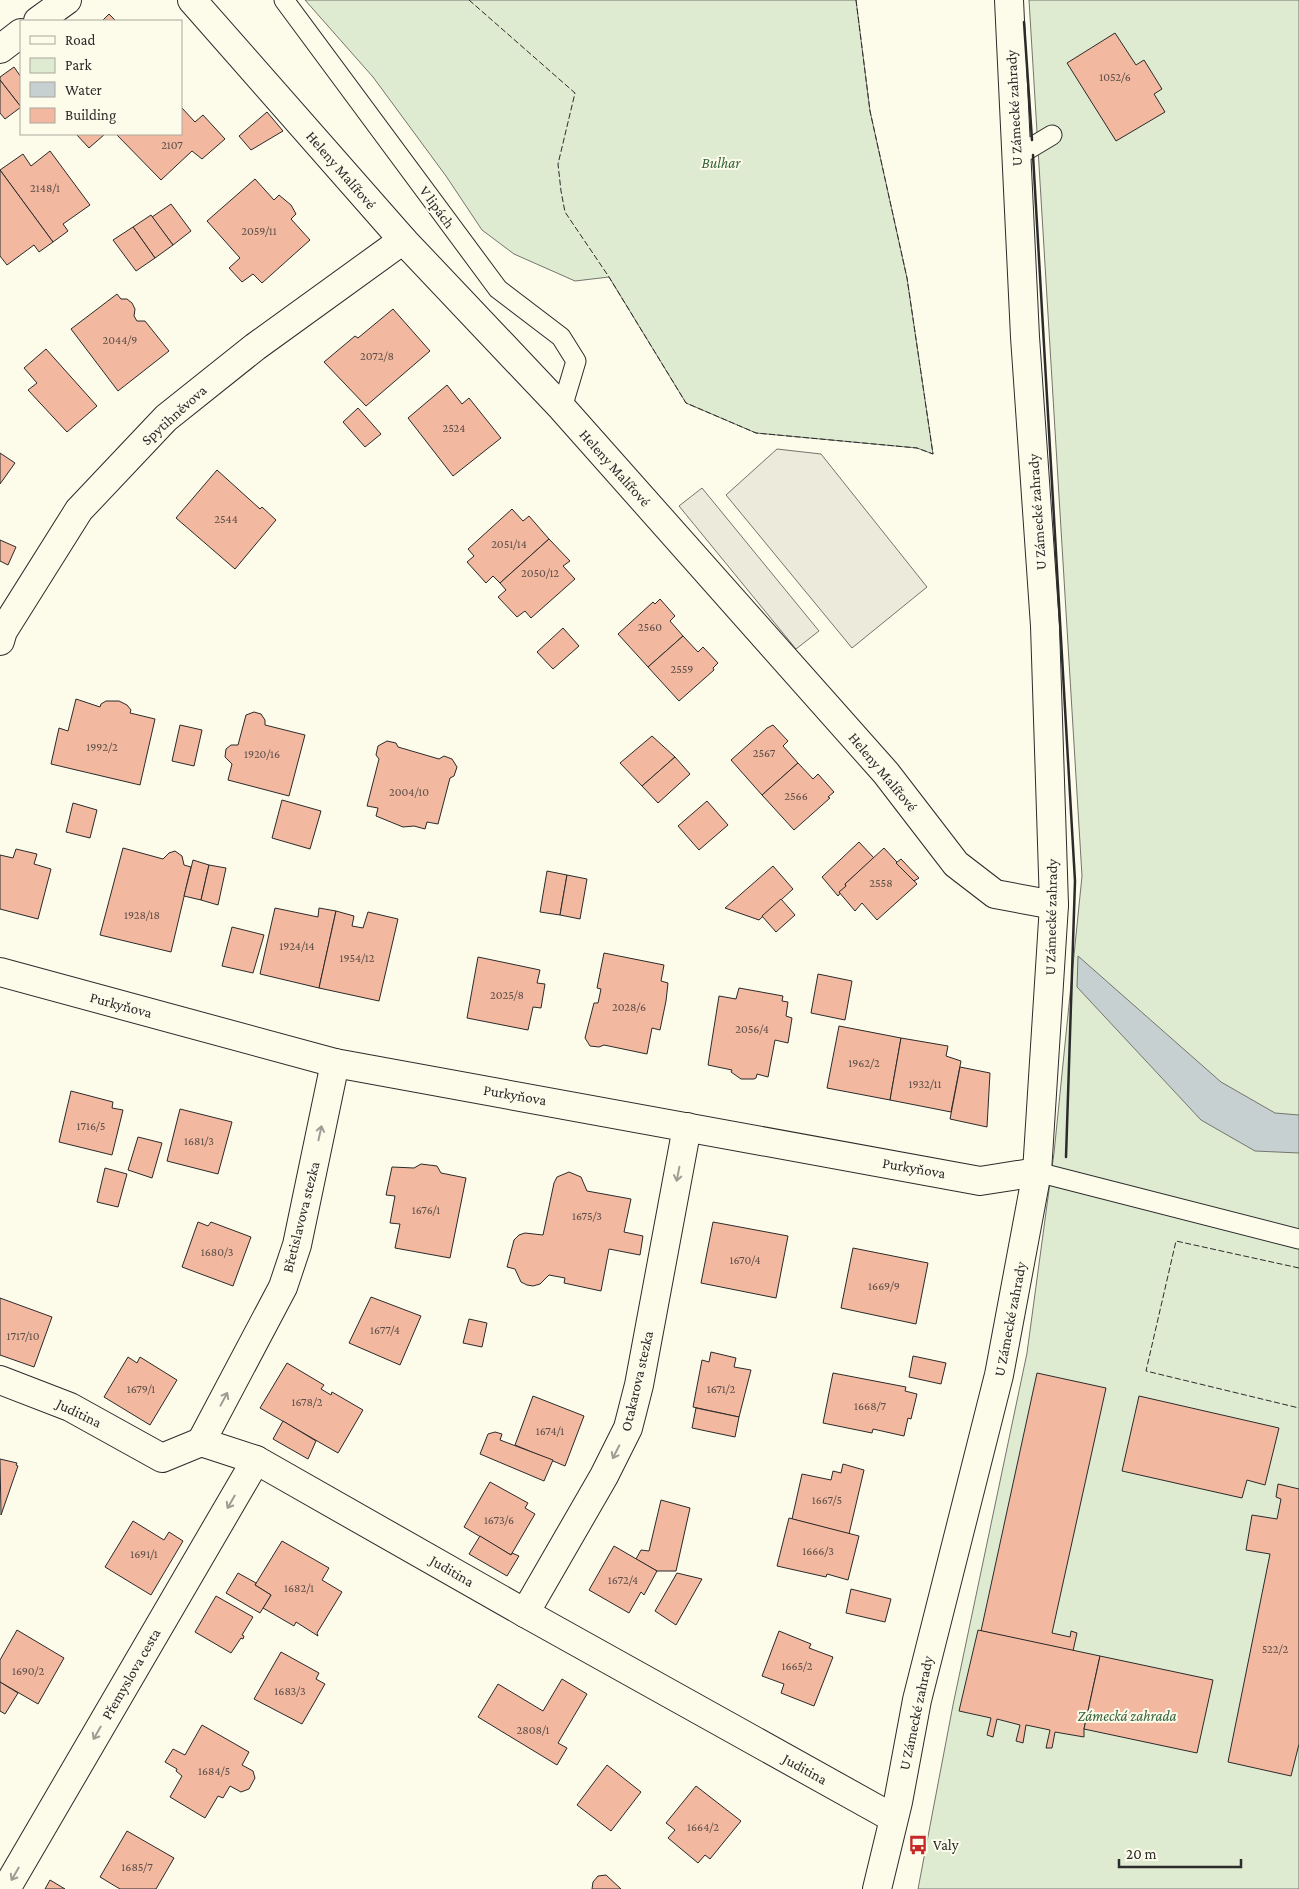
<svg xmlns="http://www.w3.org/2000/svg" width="1299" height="1889" font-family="'Crimson Pro',serif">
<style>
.green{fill:#deebd1;stroke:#74746e}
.parking{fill:#eceadb;stroke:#74746e}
.water{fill:#c7d0d0;stroke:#74746e}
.building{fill:#f2b8a0;stroke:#2b2b2b}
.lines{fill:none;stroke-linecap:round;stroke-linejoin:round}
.service-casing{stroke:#2b2b2b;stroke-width:21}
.minor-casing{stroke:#2b2b2b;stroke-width:30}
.service{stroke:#fdfbea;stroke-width:19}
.minor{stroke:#fdfbea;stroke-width:28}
.fence{stroke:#2b2b2b;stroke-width:1;stroke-dasharray:6 2.5;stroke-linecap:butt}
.wall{stroke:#2b2b2b;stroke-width:2.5}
.oneway{stroke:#9e9d94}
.labels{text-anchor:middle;stroke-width:4;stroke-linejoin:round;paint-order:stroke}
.number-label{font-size:12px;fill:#5d4e48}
.street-label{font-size:15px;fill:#2b2b2b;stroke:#fdfbea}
.park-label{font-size:15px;font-style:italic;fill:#34623c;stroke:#fdfbea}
.poi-label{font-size:15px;fill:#2b2b2b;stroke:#fdfbea;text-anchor:start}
</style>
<rect width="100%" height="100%" fill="#fdfbea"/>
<!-- green -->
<g class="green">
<polygon points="305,0 856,0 870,111 907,278 933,454 917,448 756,433 686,403 609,277 575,281 514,254 482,230 446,176 373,77"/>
<polygon points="1029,0 1299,0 1299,1889 918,1889 953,1705 1027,1353 1054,1153 1082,876"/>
</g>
<!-- parking -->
<g class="parking">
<polygon points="777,449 821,454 927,587 852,648 726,495"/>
<polygon points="702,488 819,631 796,649 679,506"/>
</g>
<!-- water -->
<polygon class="water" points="1078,956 1221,1082 1275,1113 1299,1115 1299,1153 1255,1151 1201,1120 1077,987"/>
<!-- building -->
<g class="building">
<polygon points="109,14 116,21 102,21"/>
<polygon points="1115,33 1136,65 1144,60 1162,89 1154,94 1165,112 1116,141 1067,63"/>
<polygon points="14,67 21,77 21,107 0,80 0,77"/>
<polygon points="0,80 21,107 5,119 0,113"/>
<polygon points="181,107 195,122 203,115 225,139 202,159 192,151 161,180 116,134 181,134"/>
<polygon points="267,112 283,131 251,150 239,136"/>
<polygon points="76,134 105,134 89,148"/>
<polygon points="50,151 90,205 63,224 68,231 53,242 0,170 23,154 31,166"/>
<polygon points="0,170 53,242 39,252 34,245 7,265 0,256"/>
<polygon points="255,179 274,200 279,195 291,205 296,214 291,219 310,240 262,283 253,274 242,282 229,268 240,258 207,221"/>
<polygon points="171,204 191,231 173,245 152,217"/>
<polygon points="151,215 173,245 155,258 133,227"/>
<polygon points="133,227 155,258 136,271 113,240"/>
<polygon points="117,294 121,299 127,299 132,303 135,309 134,316 137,321 145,321 169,351 118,391 71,329"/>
<polygon points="393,309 430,351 366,406 324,362 355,336 358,338"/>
<polygon points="46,349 97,406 67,432 28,390 37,383 24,368"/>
<polygon points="447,385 462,404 469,398 501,438 453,476 408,418"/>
<polygon points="358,408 381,434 365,447 343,422"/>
<polygon points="0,453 15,463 0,484"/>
<polygon points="217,470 260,509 262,507 276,520 235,569 176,518"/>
<polygon points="512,509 523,521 529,516 549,539 500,583 493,576 486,583 467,562 474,556 468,549"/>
<polygon points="549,539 570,561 563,566 575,579 531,618 525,611 517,617 498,597 506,590 500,583"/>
<polygon points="0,540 16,547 8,565 0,561"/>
<polygon points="660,599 675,616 670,621 683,636 648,667 618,634 653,602 655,604"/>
<polygon points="563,628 579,646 553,669 537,652"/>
<polygon points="683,636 698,652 703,647 718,663 713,668 714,670 679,701 648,667"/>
<polygon points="76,699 100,707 101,704 106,701 119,701 127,705 131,710 130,713 155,719 140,785 51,764 59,728 68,731"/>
<polygon points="254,712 261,714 265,720 265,725 305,735 289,796 228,780 232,764 225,757 226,749 231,745 238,745 246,715"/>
<polygon points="180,725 202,730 194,766 172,761"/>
<polygon points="773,725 788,741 783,746 798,763 762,795 731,760 767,728"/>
<polygon points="652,736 675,757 642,786 620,763"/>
<polygon points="387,741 396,743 398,747 439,759 444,756 452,759 457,767 454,776 450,778 438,824 427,822 425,829 414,826 403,827 376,816 378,808 367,806 379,759 376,755 378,746"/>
<polygon points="675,757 690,774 658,803 642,786"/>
<polygon points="798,763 813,779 818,774 834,792 828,797 830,798 794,830 762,795"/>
<polygon points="282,800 321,811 310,849 272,838"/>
<polygon points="707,801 728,825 699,850 678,826"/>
<polygon points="73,803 97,810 90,838 66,832"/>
<polygon points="859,842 874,858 845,884 846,886 838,896 822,877"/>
<polygon points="123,848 163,859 169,853 175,851 182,856 184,865 191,867 171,952 100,935"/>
<polygon points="884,848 917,884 877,920 862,903 855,911 839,892 846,886 845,884"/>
<polygon points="16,849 37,854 34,864 51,869 38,919 0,909 0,855 13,858"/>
<polygon points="901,859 919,878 914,881 896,863"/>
<polygon points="193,860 209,865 201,900 184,896"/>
<polygon points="209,865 226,868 218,905 201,900"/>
<polygon points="773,866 793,889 759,920 725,908"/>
<polygon points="547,871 567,875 560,915 540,912"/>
<polygon points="567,875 587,879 580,919 560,915"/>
<polygon points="781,899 795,915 776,932 762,916"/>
<polygon points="275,908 318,917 319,908 336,911 319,988 260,974"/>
<polygon points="336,911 354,916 352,926 363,928 368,912 398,919 379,1001 319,988"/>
<polygon points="232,927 264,935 253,973 222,966"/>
<polygon points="604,953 664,965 661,981 668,983 666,1001 660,1030 652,1028 647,1054 604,1045 599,1047 590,1046 585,1038 594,1003 598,1003 601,989 597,988"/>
<polygon points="478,957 540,970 537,983 545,984 541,1008 533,1007 528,1030 467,1018"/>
<polygon points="818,974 852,981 845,1020 811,1013"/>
<polygon points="739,988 783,996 782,1001 788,1002 786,1016 792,1018 788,1043 775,1040 768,1077 757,1074 756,1078 754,1079 741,1079 731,1072 732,1070 708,1065 719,996 736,999"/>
<polygon points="839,1026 901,1038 890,1100 827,1088"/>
<polygon points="901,1038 948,1046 946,1056 961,1061 951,1112 890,1100"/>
<polygon points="960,1067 990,1073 987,1127 950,1119"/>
<polygon points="71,1091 113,1102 112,1108 123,1110 112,1155 59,1142"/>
<polygon points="180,1109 232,1122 218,1174 167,1161"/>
<polygon points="138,1137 162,1143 152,1178 128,1170"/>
<polygon points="421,1164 437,1166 441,1173 466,1178 450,1258 395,1248 400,1224 390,1223 395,1196 386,1195 392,1167 414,1168"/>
<polygon points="105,1168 127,1174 118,1207 97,1202"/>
<polygon points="569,1172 581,1177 587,1191 631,1199 624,1232 643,1236 640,1255 609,1249 601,1291 564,1283 565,1278 549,1275 540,1284 533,1286 527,1285 521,1282 515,1269 507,1267 514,1240 519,1235 525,1233 543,1235 554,1183 557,1177"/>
<polygon points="198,1222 208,1226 211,1222 251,1237 233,1286 182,1267"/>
<polygon points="713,1222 788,1236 776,1298 701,1283"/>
<polygon points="853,1248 928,1263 916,1324 841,1308"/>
<polygon points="371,1297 421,1316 400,1365 349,1343"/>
<polygon points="0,1298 52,1317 34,1367 0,1355"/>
<polygon points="469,1319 487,1323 482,1347 463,1343"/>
<polygon points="711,1352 736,1358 734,1367 751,1370 739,1417 693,1407 702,1360 709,1362"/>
<polygon points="913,1356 946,1363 941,1384 909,1377"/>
<polygon points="128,1357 137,1363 140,1357 177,1380 150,1425 104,1397"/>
<polygon points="287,1363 324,1385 321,1389 331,1395 332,1392 363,1410 338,1453 260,1408"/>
<polygon points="833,1373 906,1387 905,1391 917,1394 911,1419 908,1418 904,1436 873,1429 872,1433 823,1423"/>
<polygon points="1037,1373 1106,1388 1052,1633 1070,1637 1071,1631 1077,1633 1073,1651 981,1631"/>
<polygon points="533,1396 584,1416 565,1466 515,1445"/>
<polygon points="1139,1396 1279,1428 1265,1485 1247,1480 1242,1498 1122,1471"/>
<polygon points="696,1408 739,1417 735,1437 692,1428"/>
<polygon points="283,1421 316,1441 308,1459 273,1439"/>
<polygon points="495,1432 502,1434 500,1440 553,1460 544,1481 480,1454 488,1434"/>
<polygon points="0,1459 17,1463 16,1465 18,1466 1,1515"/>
<polygon points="843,1464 864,1470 849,1534 792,1519 802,1474 831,1480 833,1471 841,1473"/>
<polygon points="490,1482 528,1503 525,1508 535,1514 511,1555 464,1527"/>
<polygon points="1278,1484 1299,1489 1299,1744 1291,1776 1228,1762 1270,1554 1246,1550 1252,1515 1277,1519 1281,1499 1276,1497"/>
<polygon points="661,1500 690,1508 676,1571 657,1571 636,1559 641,1550 649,1551"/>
<polygon points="789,1518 859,1536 848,1580 827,1574 826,1577 777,1566"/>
<polygon points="133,1521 164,1540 169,1532 183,1541 151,1595 105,1567"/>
<polygon points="480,1536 511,1555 512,1553 519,1556 507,1576 469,1554"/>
<polygon points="282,1541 329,1568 322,1580 342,1592 317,1633 318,1636 296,1622 294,1626 263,1608 271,1595 255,1585"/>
<polygon points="614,1546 657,1571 644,1595 641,1592 629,1613 589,1590"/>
<polygon points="238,1573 256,1583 255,1585 271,1595 260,1613 226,1593"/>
<polygon points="677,1573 702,1579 676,1625 655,1611"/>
<polygon points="851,1589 891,1599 885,1622 846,1613"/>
<polygon points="216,1596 253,1617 242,1635 244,1636 243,1639 241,1638 231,1653 195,1632"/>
<polygon points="17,1630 64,1658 38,1704 0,1682 0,1660"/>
<polygon points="978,1630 1100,1656 1084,1729 1084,1737 1055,1732 1052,1748 1046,1748 1050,1730 1026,1725 1023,1743 1016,1741 1020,1725 997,1719 993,1737 987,1735 991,1718 959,1711"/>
<polygon points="779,1631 811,1644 809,1648 833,1657 814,1706 781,1693 784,1684 762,1676"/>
<polygon points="281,1652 319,1673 316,1679 325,1684 302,1724 254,1699"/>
<polygon points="1100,1656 1213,1680 1197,1753 1084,1729"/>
<polygon points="562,1679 587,1694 558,1743 567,1748 557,1765 478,1717 498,1684 543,1711"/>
<polygon points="0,1682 18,1693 5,1714 0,1711"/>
<polygon points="202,1725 249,1752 242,1765 253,1771 255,1778 249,1789 241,1792 230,1786 223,1798 218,1796 205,1818 170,1797 182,1776 176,1771 177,1769 165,1762 173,1749 185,1755"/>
<polygon points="607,1765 641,1792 611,1831 577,1805"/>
<polygon points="696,1786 741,1821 710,1859 705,1855 698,1863 668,1838 675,1830 666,1823"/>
<polygon points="127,1831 174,1858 156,1889 120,1889 100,1877"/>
<polygon points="606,1875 621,1889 592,1889 593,1882 598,1876"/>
<polygon points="50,1880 65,1889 45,1889"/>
</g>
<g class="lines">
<defs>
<g id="service">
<polyline points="284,0 498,289 561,337 576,361 562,408"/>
<polyline points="1017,156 1052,135"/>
<polyline points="1037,1172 1299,1239"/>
</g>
<g id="minor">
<polyline points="192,0 403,240 562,408 886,773 956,864 995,894 1054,905"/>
<polyline points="38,21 67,0"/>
<polyline points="0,49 21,33"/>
<polyline points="0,641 3,631 79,510 166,418 255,347 403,240"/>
<polyline points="0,972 335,1063 980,1181 1037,1172"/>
<polyline points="0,1380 70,1407 162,1458 201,1442 256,1460 525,1613 893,1818"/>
<polyline points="201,1442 283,1287 297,1245 335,1063"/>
<polyline points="525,1613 604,1476 628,1428 639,1385 687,1127"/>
<polyline points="6,1889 256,1460"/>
<polyline points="877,1889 898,1802 917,1700 999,1375 1037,1172 1054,905 1045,626 1025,337 1009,0"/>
</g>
</defs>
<!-- service casing -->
<use href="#service" class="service-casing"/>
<!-- minor casing -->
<use href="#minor" class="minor-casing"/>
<!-- service -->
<use href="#service" class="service"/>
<!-- minor -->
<use href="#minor" class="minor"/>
<!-- fence -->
<g class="fence">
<polyline points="469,0 575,93 558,164 561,191 565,212 609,277 686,403 756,433 917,448 933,454 907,278 870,111 856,0"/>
<polyline points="1299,1268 1176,1241 1146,1371 1299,1408"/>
</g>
<!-- wall -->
<g class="wall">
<polyline points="1024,22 1032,140"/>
<polyline points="1033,155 1075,881 1066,1157"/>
</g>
</g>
<!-- one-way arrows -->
<defs><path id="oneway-shaft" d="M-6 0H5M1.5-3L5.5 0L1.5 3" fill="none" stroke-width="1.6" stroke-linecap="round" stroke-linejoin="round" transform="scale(1.25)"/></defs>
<g class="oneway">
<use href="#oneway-shaft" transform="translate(320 1133) rotate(-78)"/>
<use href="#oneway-shaft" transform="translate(678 1174) rotate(101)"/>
<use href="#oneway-shaft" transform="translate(224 1399) rotate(-62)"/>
<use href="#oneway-shaft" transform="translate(616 1452) rotate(117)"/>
<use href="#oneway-shaft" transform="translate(231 1502) rotate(120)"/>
<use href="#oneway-shaft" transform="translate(97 1733) rotate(120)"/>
<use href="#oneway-shaft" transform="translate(15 1874) rotate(120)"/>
</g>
<!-- icons -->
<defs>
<symbol id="bus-bare" viewBox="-9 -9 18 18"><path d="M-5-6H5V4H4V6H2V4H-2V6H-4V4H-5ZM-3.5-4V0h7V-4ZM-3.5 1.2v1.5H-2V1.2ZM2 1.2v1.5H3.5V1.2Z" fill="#c62828" stroke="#fdfbea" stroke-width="2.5" paint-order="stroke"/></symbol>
</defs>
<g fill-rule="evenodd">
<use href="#bus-bare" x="904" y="1831" width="28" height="28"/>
</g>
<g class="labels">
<!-- number labels -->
<g class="number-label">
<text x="1115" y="81">1052/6</text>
<text x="172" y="149">2107</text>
<text x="45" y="192">2148/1</text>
<text x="259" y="235">2059/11</text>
<text x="120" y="344">2044/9</text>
<text x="377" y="360">2072/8</text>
<text x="454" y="432">2524</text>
<text x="226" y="523">2544</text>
<text x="509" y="548">2051/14</text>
<text x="540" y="577">2050/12</text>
<text x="650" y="631">2560</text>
<text x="682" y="673">2559</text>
<text x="102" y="751">1992/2</text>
<text x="764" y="757">2567</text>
<text x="262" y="758">1920/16</text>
<text x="409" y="796">2004/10</text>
<text x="796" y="800">2566</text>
<text x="881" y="887">2558</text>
<text x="142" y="919">1928/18</text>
<text x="297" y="950">1924/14</text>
<text x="357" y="962">1954/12</text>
<text x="507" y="999">2025/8</text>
<text x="629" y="1011">2028/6</text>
<text x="752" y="1033">2056/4</text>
<text x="864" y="1067">1962/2</text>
<text x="925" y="1088">1932/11</text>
<text x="91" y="1130">1716/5</text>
<text x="199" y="1145">1681/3</text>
<text x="426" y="1214">1676/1</text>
<text x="587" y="1220">1675/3</text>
<text x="217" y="1256">1680/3</text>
<text x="745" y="1264">1670/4</text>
<text x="884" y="1290">1669/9</text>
<text x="385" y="1334">1677/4</text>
<text x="23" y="1340">1717/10</text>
<text x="141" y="1393">1679/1</text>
<text x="721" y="1393">1671/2</text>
<text x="307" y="1406">1678/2</text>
<text x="870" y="1410">1668/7</text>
<text x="550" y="1435">1674/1</text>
<text x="827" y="1504">1667/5</text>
<text x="499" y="1524">1673/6</text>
<text x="818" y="1555">1666/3</text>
<text x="144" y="1558">1691/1</text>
<text x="623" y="1584">1672/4</text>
<text x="299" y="1592">1682/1</text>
<text x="1275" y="1653">522/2</text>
<text x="797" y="1670">1665/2</text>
<text x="28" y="1675">1690/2</text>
<text x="290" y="1695">1683/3</text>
<text x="533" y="1734">2808/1</text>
<text x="214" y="1775">1684/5</text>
<text x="703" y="1831">1664/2</text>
<text x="137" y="1871">1685/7</text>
</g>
<!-- street labels -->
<g class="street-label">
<text transform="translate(1014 108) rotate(-93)" y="5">U Zámecké zahrady</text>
<text transform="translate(341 170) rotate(49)" y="5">Heleny Malířové</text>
<text transform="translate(437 207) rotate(54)" y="5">V lipách</text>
<text transform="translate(174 415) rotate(-42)" y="5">Spytihněvova</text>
<text transform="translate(615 468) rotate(48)" y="5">Heleny Malířové</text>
<text transform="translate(1037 512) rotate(-94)" y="5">U Zámecké zahrady</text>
<text transform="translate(883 772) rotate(50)" y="5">Heleny Malířové</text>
<text transform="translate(1051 917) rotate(-89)" y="5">U Zámecké zahrady</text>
<text transform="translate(121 1005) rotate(15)" y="5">Purkyňova</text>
<text transform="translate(515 1095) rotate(10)" y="5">Purkyňova</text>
<text transform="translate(914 1168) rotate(10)" y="5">Purkyňova</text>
<text transform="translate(301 1217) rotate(-76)" y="5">Břetislavova stezka</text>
<text transform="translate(1010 1319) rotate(-79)" y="5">U Zámecké zahrady</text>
<text transform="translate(637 1381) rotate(-77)" y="5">Otakarova stezka</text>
<text transform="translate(79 1413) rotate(26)" y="5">Juditina</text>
<text transform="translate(452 1571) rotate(30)" y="5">Juditina</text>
<text transform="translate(131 1674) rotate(-60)" y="5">Přemyslova cesta</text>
<text transform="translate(916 1713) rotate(-78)" y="5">U Zámecké zahrady</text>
<text transform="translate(805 1769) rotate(29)" y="5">Juditina</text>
</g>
<!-- park labels -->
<g class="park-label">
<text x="721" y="168">Bulhar</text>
<text x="1127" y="1721">Zámecká zahrada</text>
</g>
<!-- poi labels -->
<g class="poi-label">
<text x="933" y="1850">Valy</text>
</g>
</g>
<!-- legend -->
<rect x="20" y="20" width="162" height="115" fill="#fdfbea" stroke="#a9a89e"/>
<rect x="30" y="36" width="25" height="8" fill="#fdfbea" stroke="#a9a89e"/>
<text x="65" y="45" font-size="15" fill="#2b2b2b">Road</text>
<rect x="30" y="58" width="25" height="15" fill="#deebd1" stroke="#a9a89e"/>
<text x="65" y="70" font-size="15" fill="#2b2b2b">Park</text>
<rect x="30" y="82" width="25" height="15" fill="#c7d0d0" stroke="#a9a89e"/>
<text x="65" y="95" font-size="15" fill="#2b2b2b">Water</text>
<rect x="30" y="108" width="25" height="15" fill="#f2b8a0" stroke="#a9a89e"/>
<text x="65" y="120" font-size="15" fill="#2b2b2b">Building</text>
<!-- scale -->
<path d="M1119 1859v8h122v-8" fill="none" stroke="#2b2b2b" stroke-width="2.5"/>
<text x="1126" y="1859" font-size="15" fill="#2b2b2b" stroke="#fdfbea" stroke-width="4" paint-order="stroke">20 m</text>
</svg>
